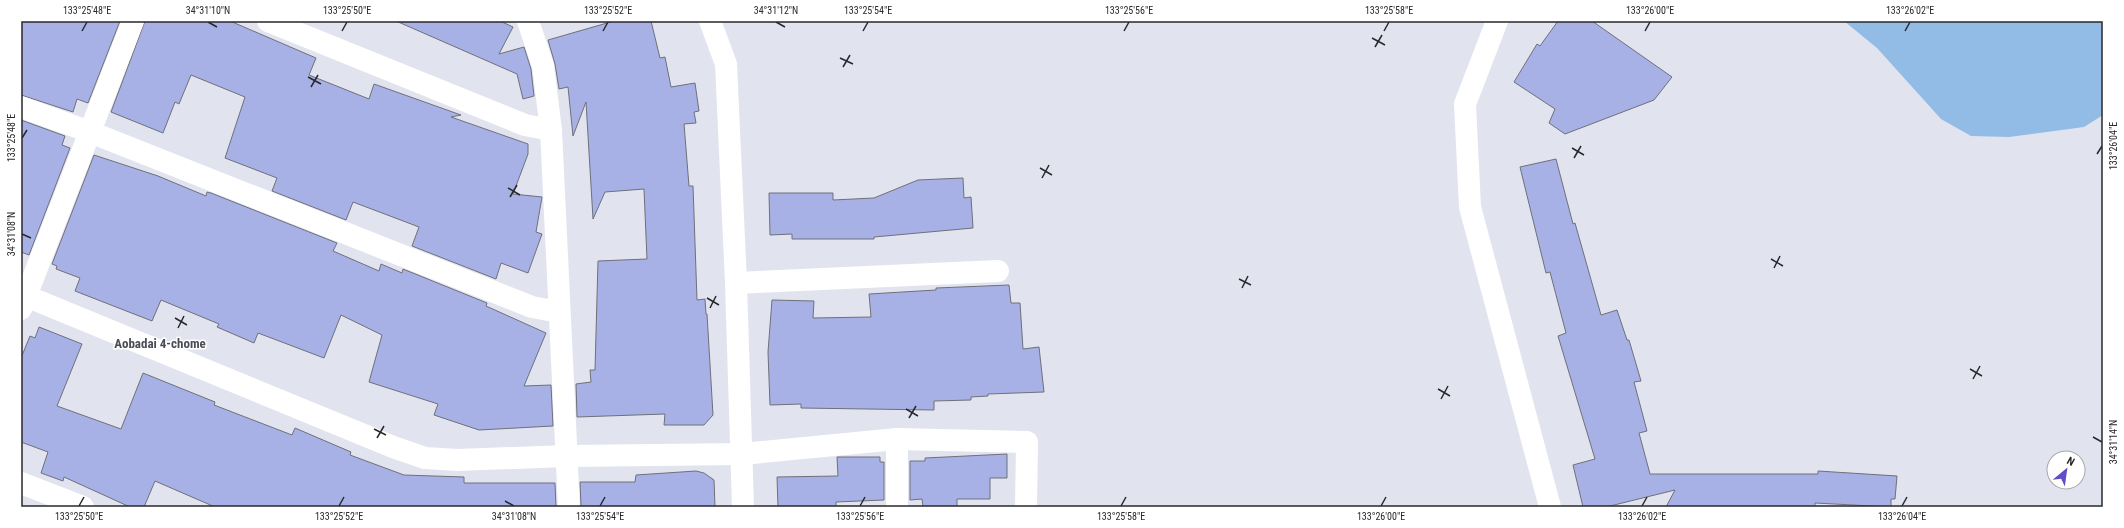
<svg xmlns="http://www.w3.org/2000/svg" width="2124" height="528" font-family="'Roboto Condensed',sans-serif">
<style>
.water{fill:#92bce5}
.building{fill:#a8b1e5;stroke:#6e707a}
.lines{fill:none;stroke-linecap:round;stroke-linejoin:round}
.minor{stroke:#fff;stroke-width:22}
.ticks{fill:none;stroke:#28282d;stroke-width:1.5}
.labels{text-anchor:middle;stroke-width:3;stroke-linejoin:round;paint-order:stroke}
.neighbourhood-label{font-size:13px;font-weight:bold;fill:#4a4c55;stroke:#fff}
.neatline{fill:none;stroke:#28282d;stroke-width:1.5}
.ticks-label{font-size:10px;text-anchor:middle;fill:#28282d}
</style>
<rect width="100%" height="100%" fill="#e1e3ef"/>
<!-- water -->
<polygon class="water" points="1844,21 2103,21 2103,115 2084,127 2009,137 1971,136 1941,119 1877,48"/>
<!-- building -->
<g class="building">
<polygon points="21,21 120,21 88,103 77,99 73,112 21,95"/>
<polygon points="145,21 230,21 316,58 309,75 369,99 374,84 461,115 451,117 528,144 528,154 513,194 542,197 536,232 542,234 528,273 501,263 496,279 412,246 419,227 353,202 346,220 272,191 277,178 225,158 245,97 191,75 179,104 175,102 163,133 111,112"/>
<polygon points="396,21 500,21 513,27 499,54 524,47 531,69 534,96 523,99 517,74"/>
<polygon points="614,21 651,21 660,58 665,57 671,87 695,83 699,111 694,112 696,123 684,124 689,186 693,186 697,300 705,299 706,314 707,314 713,415 704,425 664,425 665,414 577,417 576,384 591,382 590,370 595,370 598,261 647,259 644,189 605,192 593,219 586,102 573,136 568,87 559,89 555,64 548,40"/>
<polygon points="1558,21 1592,21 1672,77 1654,100 1565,134 1549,123 1555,109 1514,82 1537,44 1540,46"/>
<polygon points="21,120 65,136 62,145 70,148 29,255 21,252"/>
<polygon points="94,155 158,176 206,196 207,192 211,193 337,243 333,251 379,271 381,264 402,273 403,269 487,303 486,306 546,333 524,386 551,385 553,426 479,430 434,415 438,404 369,382 382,335 341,315 324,358 258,333 254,343 217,327 219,324 161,300 152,321 75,291 80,278 56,269 57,266 52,264"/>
<polygon points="1556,159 1573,224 1575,223 1601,315 1617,310 1627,340 1629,340 1641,381 1634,382 1647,431 1639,433 1650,474 1818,474 1818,471 1897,476 1895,499 1891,499 1891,507 1815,503 1815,507 1666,507 1675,490 1606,507 1583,507 1573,465 1595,459 1558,336 1566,333 1550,272 1546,273 1520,167"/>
<polygon points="963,178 964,198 971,197 973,228 874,237 874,239 792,239 792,234 770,235 769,193 833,193 833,200 874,198 918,180"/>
<polygon points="1009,285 1011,303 1020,303 1023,349 1039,347 1044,392 988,394 988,396 971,397 971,400 934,401 934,410 801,408 801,404 770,405 768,352 772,300 814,301 813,318 871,317 869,294 936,290 936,288"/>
<polygon points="39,327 82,344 57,406 121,429 143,373 215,402 214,405 292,435 295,428 351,452 350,455 404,475 464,477 464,483 555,483 556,507 215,507 155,481 144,507 130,507 64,477 63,481 41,473 48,452 21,442 21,358 30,336 35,338"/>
<polygon points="1007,454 1007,478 990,478 990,499 957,499 957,507 923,507 922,499 910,500 910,461 925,461 925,458"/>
<polygon points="837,457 880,457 880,462 884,462 884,500 836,502 836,507 778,507 777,477 838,476"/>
<polygon points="696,471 704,473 714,480 715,507 581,507 580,482 635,482 636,475"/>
</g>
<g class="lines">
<!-- minor -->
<g class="minor">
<polyline points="268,21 525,125 551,130"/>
<polyline points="528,21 543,66 551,130 569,507"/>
<polyline points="710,21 726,64 736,283 743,507"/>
<polyline points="1497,21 1465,104 1470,207 1550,507"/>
<polyline points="21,107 90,132 532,307 559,312"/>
<polyline points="736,283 998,271"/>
<polyline points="21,294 393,447 425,458 457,460 567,456 742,454 897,439 1027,442 1026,507"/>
<polyline points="21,309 133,21"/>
<polyline points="897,439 897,507"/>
<polyline points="21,483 83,507"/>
</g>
</g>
<!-- ticks -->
<path class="ticks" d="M208 22 217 27M776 22 785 27M82 31 87 22M342 31 347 22M603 31 608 22M863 31 868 22M1124 31 1129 22M1384 31 1389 22M1645 31 1650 22M1905 31 1910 22M1372 38 1385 45M1375 47 1382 35M840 58 853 64M843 67 850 55M308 77 321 84M311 87 318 75M22 138 27 130M1572 148 1584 155M2097 154 2102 146M1574 158 1581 146M1040 168 1052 175M1042 178 1049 165M508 188 520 195M510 197 517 185M22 234 31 238M1771 259 1783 266M1774 268 1780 256M1239 279 1251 285M1242 288 1248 276M707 298 719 305M710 308 716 296M175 318 187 325M178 328 184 316M1970 369 1982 376M1973 379 1980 366M1438 389 1450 396M1441 399 1448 386M906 409 918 416M909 418 916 406M374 429 386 435M2093 437 2102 442M377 438 384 426M505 501 514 506M79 506 84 497M339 506 344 497M600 506 605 497M860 506 865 497M1121 506 1126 497M1381 506 1386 497M1642 506 1647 497M1902 506 1907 497"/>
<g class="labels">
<!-- neighbourhood labels -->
<g class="neighbourhood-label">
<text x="160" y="348">Aobadai 4-chome</text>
</g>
</g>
<!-- border -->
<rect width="2124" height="528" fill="none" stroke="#ffffff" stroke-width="44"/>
<!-- north arrow -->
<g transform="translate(2066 470) rotate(29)"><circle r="19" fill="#ffffff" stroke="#a9a9ab"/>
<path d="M0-3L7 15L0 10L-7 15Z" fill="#634ec7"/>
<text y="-6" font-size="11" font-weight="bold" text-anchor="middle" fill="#28282d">N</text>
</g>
<rect x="22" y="22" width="2080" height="484" class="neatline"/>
<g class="ticks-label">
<text x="87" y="14">133°25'48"E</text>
<text x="208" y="14">34°31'10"N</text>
<text x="347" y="14">133°25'50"E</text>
<text x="608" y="14">133°25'52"E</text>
<text x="776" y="14">34°31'12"N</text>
<text x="868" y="14">133°25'54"E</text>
<text x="1129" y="14">133°25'56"E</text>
<text x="1389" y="14">133°25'58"E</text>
<text x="1650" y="14">133°26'00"E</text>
<text x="1910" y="14">133°26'02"E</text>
<text transform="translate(11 138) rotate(-90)" y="4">133°25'48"E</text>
<text transform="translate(2113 146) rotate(-90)" y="4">133°26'04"E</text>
<text transform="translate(11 234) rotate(-90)" y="4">34°31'08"N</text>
<text transform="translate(2113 442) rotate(-90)" y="4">34°31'14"N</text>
<text x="79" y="520">133°25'50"E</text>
<text x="339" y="520">133°25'52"E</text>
<text x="514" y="520">34°31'08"N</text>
<text x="600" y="520">133°25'54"E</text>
<text x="860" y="520">133°25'56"E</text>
<text x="1121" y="520">133°25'58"E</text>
<text x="1381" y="520">133°26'00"E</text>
<text x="1642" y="520">133°26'02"E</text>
<text x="1902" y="520">133°26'04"E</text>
</g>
</svg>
